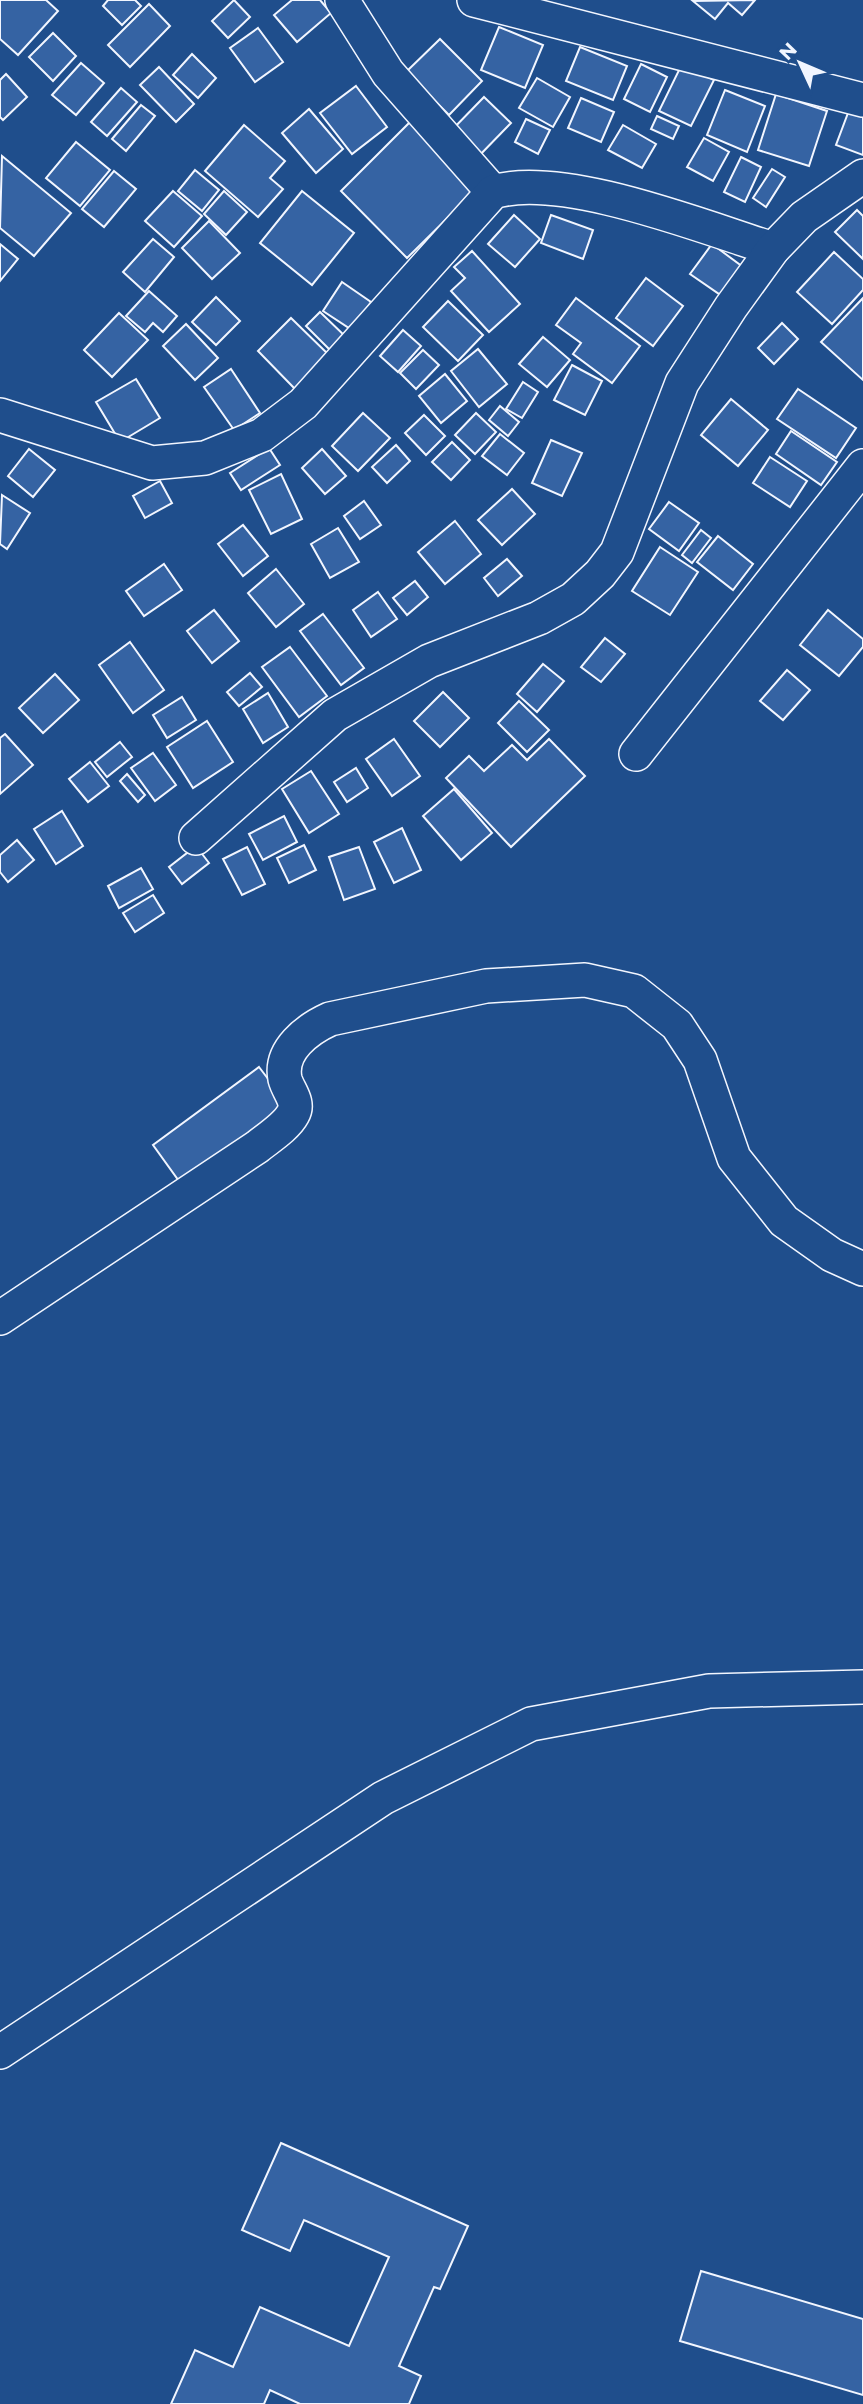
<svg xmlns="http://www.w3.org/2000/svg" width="863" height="2404" font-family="Montserrat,sans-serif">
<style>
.building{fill:#3563a3;stroke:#f2f6ff;stroke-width:2}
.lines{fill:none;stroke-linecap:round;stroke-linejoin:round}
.minor-casing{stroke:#f2f6ff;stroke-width:36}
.minor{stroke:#1f4e8c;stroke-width:33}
</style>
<rect width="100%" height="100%" fill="#1f4e8c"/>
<!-- building -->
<g class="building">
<polygon points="0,0 46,0 58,11 18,55 0,39"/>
<polygon points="108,0 135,0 141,6 122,25 103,6"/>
<polygon points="234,0 250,17 228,38 212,21"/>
<polygon points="292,0 320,0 331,13 297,42 274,15"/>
<polygon points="755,0 742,15 728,3 715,19 693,1"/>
<polygon points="149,4 170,26 130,67 108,45"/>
<polygon points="499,27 543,45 525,88 481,70"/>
<polygon points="258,28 283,62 255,82 230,48"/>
<polygon points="53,33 76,56 53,81 29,57"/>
<polygon points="440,39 482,81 449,115 406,72"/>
<polygon points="580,47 627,66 613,100 566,81"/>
<polygon points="192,54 216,78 198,98 173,75"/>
<polygon points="81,63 104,83 76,115 52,95"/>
<polygon points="641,64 667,77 650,112 624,99"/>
<polygon points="682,64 714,80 691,126 659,111"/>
<polygon points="159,67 194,104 176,122 140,85"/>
<polygon points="6,74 27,97 3,120 0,117 0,80"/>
<polygon points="537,78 570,97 553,127 519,108"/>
<polygon points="356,86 387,127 352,154 320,113"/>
<polygon points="121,88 137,102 107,136 91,122"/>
<polygon points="725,90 765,106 747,152 707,135"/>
<polygon points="776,94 827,111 809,166 758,150"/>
<polygon points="484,97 511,123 474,161 447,135"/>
<polygon points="581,98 614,112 601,142 568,128"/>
<polygon points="141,105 155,116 126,151 112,139"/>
<polygon points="851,105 863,110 863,155 836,145"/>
<polygon points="309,109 343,149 316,173 282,133"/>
<polygon points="657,116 679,126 673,139 651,129"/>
<polygon points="526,119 550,130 538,154 515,142"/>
<polygon points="412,120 479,187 407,258 341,191"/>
<polygon points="244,125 285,161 270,178 283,189 258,217 205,171"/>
<polygon points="623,125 656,144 642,168 608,150"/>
<polygon points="704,138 729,152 713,181 687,167"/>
<polygon points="76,142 110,170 80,206 46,178"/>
<polygon points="2,156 71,213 34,256 0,228"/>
<polygon points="741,157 761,167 745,202 724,192"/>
<polygon points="772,169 785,177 766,207 753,198"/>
<polygon points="195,170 219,190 202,211 178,191"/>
<polygon points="114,171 136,189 104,227 82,209"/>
<polygon points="173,191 202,216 174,247 145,221"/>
<polygon points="224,191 247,212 226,235 204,214"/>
<polygon points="302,191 354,233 312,285 260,243"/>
<polygon points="857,210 863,216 863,259 835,232"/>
<polygon points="514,215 540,239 515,267 488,244"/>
<polygon points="551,215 593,230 583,259 541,243"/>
<polygon points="209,221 240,253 212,279 182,248"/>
<polygon points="153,239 174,257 145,292 123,272"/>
<polygon points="0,244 18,259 0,281"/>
<polygon points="712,244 743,267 722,296 690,274"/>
<polygon points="472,251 520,304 489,332 451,291 465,278 454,267"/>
<polygon points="834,252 863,279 863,290 832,324 797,292"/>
<polygon points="646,278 683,306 653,346 616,318"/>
<polygon points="342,282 371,302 352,330 323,311"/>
<polygon points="149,291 177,316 163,332 153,323 145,332 126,316"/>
<polygon points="216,297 240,321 216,345 192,322"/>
<polygon points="576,298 640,346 612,383 573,354 581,343 556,325"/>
<polygon points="863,298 863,380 821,342"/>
<polygon points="448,301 483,335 458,361 423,327"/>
<polygon points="320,312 347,338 333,353 306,326"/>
<polygon points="119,313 148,340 112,377 84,350"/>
<polygon points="291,318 330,356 296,390 258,351"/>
<polygon points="782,323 798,339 774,364 758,348"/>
<polygon points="186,324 218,358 195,380 163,346"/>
<polygon points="403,330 421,346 398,372 380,356"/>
<polygon points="543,337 570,360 547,387 519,364"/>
<polygon points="478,349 507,384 479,407 451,371"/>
<polygon points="423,350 439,365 416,389 400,373"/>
<polygon points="572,365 602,381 585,415 554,400"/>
<polygon points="231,369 260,413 234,430 204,387"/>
<polygon points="445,374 467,401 441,423 419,396"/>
<polygon points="136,379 160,418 120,442 96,402"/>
<polygon points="523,382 538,392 522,418 506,409"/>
<polygon points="798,389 856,428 836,458 777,419"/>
<polygon points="731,399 768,430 738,466 701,435"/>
<polygon points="500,406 519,422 508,436 489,420"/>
<polygon points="363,413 390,438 358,471 332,446"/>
<polygon points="476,413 496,432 475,454 455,435"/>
<polygon points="424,415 445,436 426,455 405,433"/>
<polygon points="791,431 837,462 821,485 776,454"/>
<polygon points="500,434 524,453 507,475 482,456"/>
<polygon points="551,440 582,453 562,496 532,483"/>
<polygon points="452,442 470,460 451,480 432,462"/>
<polygon points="396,445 410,461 387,483 372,467"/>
<polygon points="269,448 280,465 241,490 230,473"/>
<polygon points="29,449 55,470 33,497 8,476"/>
<polygon points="322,449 346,476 325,494 302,468"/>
<polygon points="770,457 807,481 790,507 753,483"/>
<polygon points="281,474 302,519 271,534 249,490"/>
<polygon points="160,481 172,503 145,518 133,496"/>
<polygon points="512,489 535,514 502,545 478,520"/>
<polygon points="2,495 30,513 7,549 0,544"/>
<polygon points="364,501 381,525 360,539 344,516"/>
<polygon points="669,502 699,523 679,551 649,529"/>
<polygon points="455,521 481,554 445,584 418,552"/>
<polygon points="243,525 268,556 243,576 218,544"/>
<polygon points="338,528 359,562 330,578 311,544"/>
<polygon points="701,530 711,538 692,563 682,555"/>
<polygon points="718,536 753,564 733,590 697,562"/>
<polygon points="660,547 698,572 670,615 632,591"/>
<polygon points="507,559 522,576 498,596 484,578"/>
<polygon points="164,564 182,590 144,616 126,591"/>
<polygon points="276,569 304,604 276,627 248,593"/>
<polygon points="415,581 428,597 407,615 393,598"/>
<polygon points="378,592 397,619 371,637 353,610"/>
<polygon points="214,610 239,641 212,663 187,631"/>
<polygon points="828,610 863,639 863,647 839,676 800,645"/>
<polygon points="323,614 364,668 341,685 300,631"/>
<polygon points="605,638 625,654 601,682 581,667"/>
<polygon points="130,642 164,690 133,713 99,665"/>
<polygon points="290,647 327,696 299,717 262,667"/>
<polygon points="543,664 564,681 537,712 517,694"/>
<polygon points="787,670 810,690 783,720 760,701"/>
<polygon points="250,673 262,687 239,706 227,692"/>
<polygon points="55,674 79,700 43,733 19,708"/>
<polygon points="443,692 469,718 440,747 414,721"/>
<polygon points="268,693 288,727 263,743 243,709"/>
<polygon points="182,697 196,720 167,738 153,715"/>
<polygon points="519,701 549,730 527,752 498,723"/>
<polygon points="207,721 233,762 193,788 167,747"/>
<polygon points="5,734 33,765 0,794 0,738"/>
<polygon points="394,739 420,776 392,796 366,759"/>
<polygon points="549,739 585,776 511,847 446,778 469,756 484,771 512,745 527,760"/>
<polygon points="120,742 132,757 107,777 95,762"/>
<polygon points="153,753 176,785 155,801 131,768"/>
<polygon points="90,762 109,786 88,802 69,779"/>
<polygon points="356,768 368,788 347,802 334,782"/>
<polygon points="311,771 339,814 309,833 282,789"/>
<polygon points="127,774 145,795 138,802 120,781"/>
<polygon points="454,789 492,833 461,860 423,816"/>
<polygon points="62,811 83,846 56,864 34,829"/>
<polygon points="284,816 297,842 263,860 249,834"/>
<polygon points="402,828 421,870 394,883 374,842"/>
<polygon points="17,840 34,860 8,882 0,872 0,855"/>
<polygon points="304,845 316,870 289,883 277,858"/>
<polygon points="196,846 209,863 182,884 169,867"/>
<polygon points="247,847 265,884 242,895 223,859"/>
<polygon points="359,847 375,889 344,900 329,857"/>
<polygon points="141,868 153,889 119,908 108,886"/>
<polygon points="153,895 164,913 135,932 123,913"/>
<polygon points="259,1067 291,1109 184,1188 153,1145"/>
<polygon points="281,2143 468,2226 440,2289 434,2287 399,2366 421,2376 409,2404 300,2404 270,2390 264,2404 171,2404 195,2350 233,2367 260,2307 349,2346 389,2257 304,2220 290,2251 242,2230"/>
<polygon points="701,2271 863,2319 863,2395 680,2341"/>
</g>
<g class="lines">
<defs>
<g id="minor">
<polyline points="342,0 388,73 493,192"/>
<polyline points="474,0 863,100"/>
<path d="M0 415 152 463 205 458 262 435 303 404 493 192C562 171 703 227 773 249"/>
<polyline points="636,754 863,466"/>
<polyline points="196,838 335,715 429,661 539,618 573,599 600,574 617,552 682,383 731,307 773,249 804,217 863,176"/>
<path d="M0 1318 257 1147C268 1138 286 1127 293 1114 300 1102 288 1091 285 1079 279 1050 308 1029 330 1019L486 986 585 980 634 991 677 1025 700 1060 734 1158 784 1221 832 1255 863 1269"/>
<polyline points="0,2052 383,1798 531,1724 709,1691 863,1687"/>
</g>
</defs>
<!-- minor casing -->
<use href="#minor" class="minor-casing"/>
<!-- minor -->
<use href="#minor" class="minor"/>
</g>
<!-- north arrow -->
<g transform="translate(800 63) rotate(314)" stroke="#1f4e8c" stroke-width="5" paint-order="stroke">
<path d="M0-5L12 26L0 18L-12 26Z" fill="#f2f6ff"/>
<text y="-10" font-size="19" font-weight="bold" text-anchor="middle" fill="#f2f6ff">N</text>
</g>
</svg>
